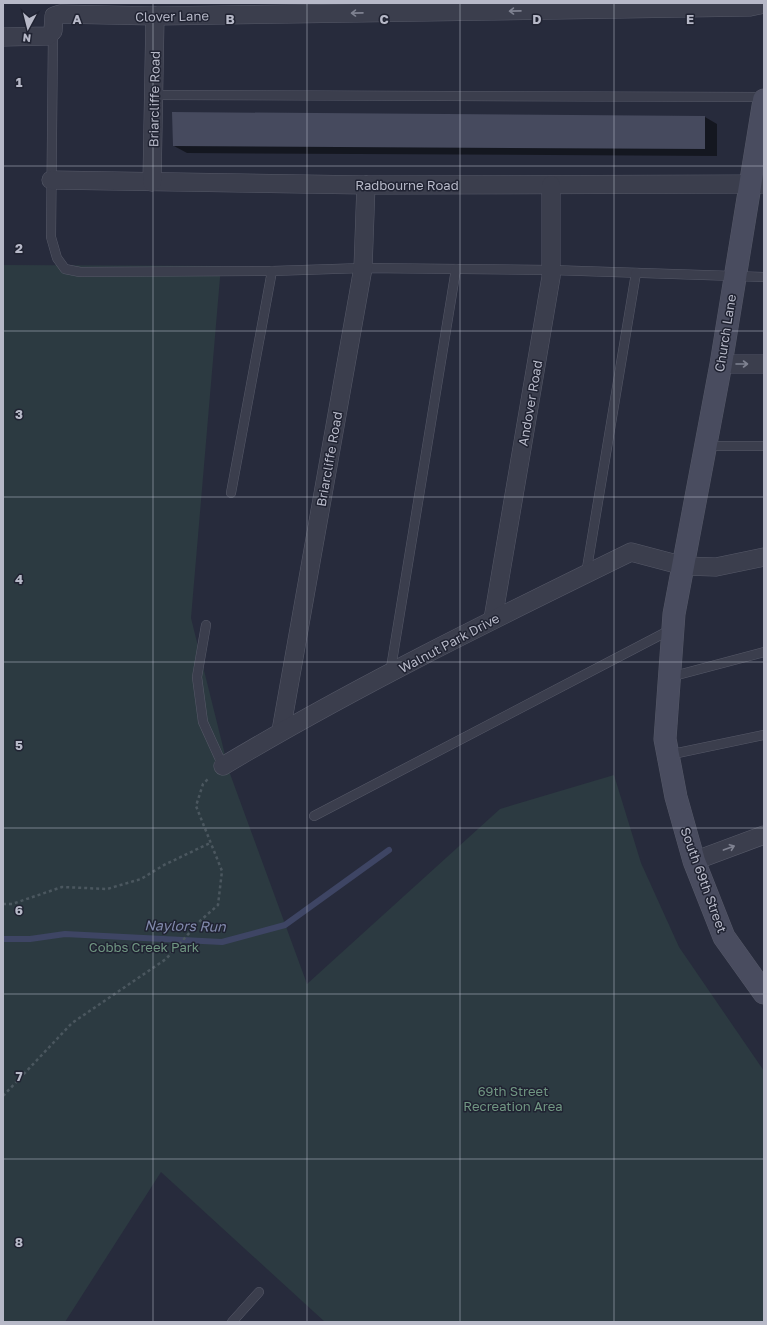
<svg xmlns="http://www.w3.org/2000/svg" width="767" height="1325" font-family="'Golos Text',sans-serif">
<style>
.green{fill:#2c3a41}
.shadow{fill:#0007}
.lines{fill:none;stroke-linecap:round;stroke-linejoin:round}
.stream{stroke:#3e4564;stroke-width:6}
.building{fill:#464a5e}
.lane-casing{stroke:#565968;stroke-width:10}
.street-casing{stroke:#565968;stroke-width:19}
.secondary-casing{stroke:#565968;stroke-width:23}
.path{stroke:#4b575f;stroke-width:2.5;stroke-dasharray:3 3;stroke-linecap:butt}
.lane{stroke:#3b3e4d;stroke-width:9}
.street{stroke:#3b3e4d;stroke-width:18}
.secondary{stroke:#494c5f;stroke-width:22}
.oneway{stroke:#7f8291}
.grid{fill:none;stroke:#b7b9c8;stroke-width:1;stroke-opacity:0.55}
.labels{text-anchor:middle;stroke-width:3;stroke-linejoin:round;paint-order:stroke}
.street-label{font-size:13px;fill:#b7b9c8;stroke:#202332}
.park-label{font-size:13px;fill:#709682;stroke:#202332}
.water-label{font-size:14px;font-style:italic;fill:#8189ac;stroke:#202332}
.grid-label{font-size:13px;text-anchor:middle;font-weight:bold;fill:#b7b9c8;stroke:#202332;stroke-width:3;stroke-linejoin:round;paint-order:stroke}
</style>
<rect width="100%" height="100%" fill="#272b3c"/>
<!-- green -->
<polygon class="green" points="3,265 221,266 191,618 229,771 307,984 500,809 614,775 641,863 679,947 764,1071 764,1322 325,1322 161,1172 65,1322 3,1322"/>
<!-- shadow -->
<polygon class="shadow" points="705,117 717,124 717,156 187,153 174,146"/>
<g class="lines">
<!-- stream -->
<polyline class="stream" points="3,939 30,939 65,934 222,942 285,925 389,850"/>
</g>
<!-- building -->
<polygon class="building" points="172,112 705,116 705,149 173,146"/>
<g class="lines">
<defs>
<g id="lane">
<polyline points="53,31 51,237 57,258 65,269 80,272 272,271"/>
<polyline points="154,95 764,97"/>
<polyline points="705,446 764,446"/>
<polyline points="231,493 272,271 363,268 551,270 764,277"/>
<polyline points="586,574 636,273"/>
<polyline points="206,625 197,677 203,722 223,766"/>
<polyline points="390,674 456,269"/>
<polyline points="670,677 764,652"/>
<polyline points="668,755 764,735"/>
<polyline points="314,816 672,629"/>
<polyline points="232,1322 259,1292"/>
</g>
<g id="street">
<polyline points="3,37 48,36 53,31 54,16 60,14 155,16 750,7 764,4"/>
<polyline points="51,180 366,185 764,184"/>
<polyline points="152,182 155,16"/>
<polyline points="721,364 764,364"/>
<polyline points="493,619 551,277 551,185"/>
<polyline points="281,731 363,268 366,185"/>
<path d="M223 766C355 687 494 619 631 552L684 566 716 567 764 557"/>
<polyline points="694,861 764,835"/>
</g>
<polyline id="secondary" points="764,100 721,364 674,614 665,739 676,797 694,861 724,937 764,993"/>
</defs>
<!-- lane casing -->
<use href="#lane" class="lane-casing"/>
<!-- street casing -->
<use href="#street" class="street-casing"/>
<!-- secondary casing -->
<use href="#secondary" class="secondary-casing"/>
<!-- path -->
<g class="path">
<polyline points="3,904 12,904 62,887 107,889 141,879 164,865 210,843"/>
<polyline points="3,1096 72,1023 166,959 200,921 218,905 222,871 196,806 203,784 209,778"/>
</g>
<!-- lane -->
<use href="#lane" class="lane"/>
<!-- street -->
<use href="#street" class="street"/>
<!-- secondary -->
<use href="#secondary" class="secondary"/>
</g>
<!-- one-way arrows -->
<defs><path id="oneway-shaft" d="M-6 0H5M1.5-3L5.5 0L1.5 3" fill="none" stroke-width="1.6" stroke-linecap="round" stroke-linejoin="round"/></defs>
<g class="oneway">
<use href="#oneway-shaft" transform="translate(515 11) rotate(179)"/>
<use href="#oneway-shaft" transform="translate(357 13) rotate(179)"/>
<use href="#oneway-shaft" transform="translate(742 364)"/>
<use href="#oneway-shaft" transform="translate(729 848) rotate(-20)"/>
</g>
<!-- grid -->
<path class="grid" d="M153 3V1322M307 3V1322M460 3V1322M614 3V1322M3 166H764M3 331H764M3 497H764M3 662H764M3 828H764M3 994H764M3 1159H764"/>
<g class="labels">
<!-- street labels -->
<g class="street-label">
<text transform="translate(172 16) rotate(-1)" y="5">Clover Lane</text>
<text transform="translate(154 99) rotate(-89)" y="5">Briarcliffe Road</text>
<text x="407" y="190">Radbourne Road</text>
<text transform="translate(725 333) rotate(-81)" y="5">Church Lane</text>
<text transform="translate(530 403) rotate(-80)" y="5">Andover Road</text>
<text transform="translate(329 459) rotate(-80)" y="5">Briarcliffe Road</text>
<text transform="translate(449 643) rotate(-28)" y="5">Walnut Park Drive</text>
<text transform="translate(704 880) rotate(70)" y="5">South 69th Street</text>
</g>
<!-- park labels -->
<g class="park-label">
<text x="144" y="952">Cobbs Creek Park</text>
<text x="513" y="1096">69th Street<tspan x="513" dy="15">Recreation Area</tspan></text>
</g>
<!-- water labels -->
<g class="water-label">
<text transform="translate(185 926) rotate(1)" y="5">Naylors Run</text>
</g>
</g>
<g class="grid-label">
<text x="77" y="24">A</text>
<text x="230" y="24">B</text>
<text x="384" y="24">C</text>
<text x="537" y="24">D</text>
<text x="690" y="24">E</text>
<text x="19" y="87">1</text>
<text x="19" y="253">2</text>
<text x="19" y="419">3</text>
<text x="19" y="584">4</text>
<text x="19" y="750">5</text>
<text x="19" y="915">6</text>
<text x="19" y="1081">7</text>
<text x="19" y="1247">8</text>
</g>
<!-- border -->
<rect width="767" height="1325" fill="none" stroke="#b7b9c8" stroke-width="8"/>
<!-- north arrow -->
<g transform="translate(28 28) rotate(187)" stroke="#202332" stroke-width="3" paint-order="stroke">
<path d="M0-3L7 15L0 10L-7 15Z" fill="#b7b9c8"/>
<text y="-6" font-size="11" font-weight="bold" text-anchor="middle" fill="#b7b9c8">N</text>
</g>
</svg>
